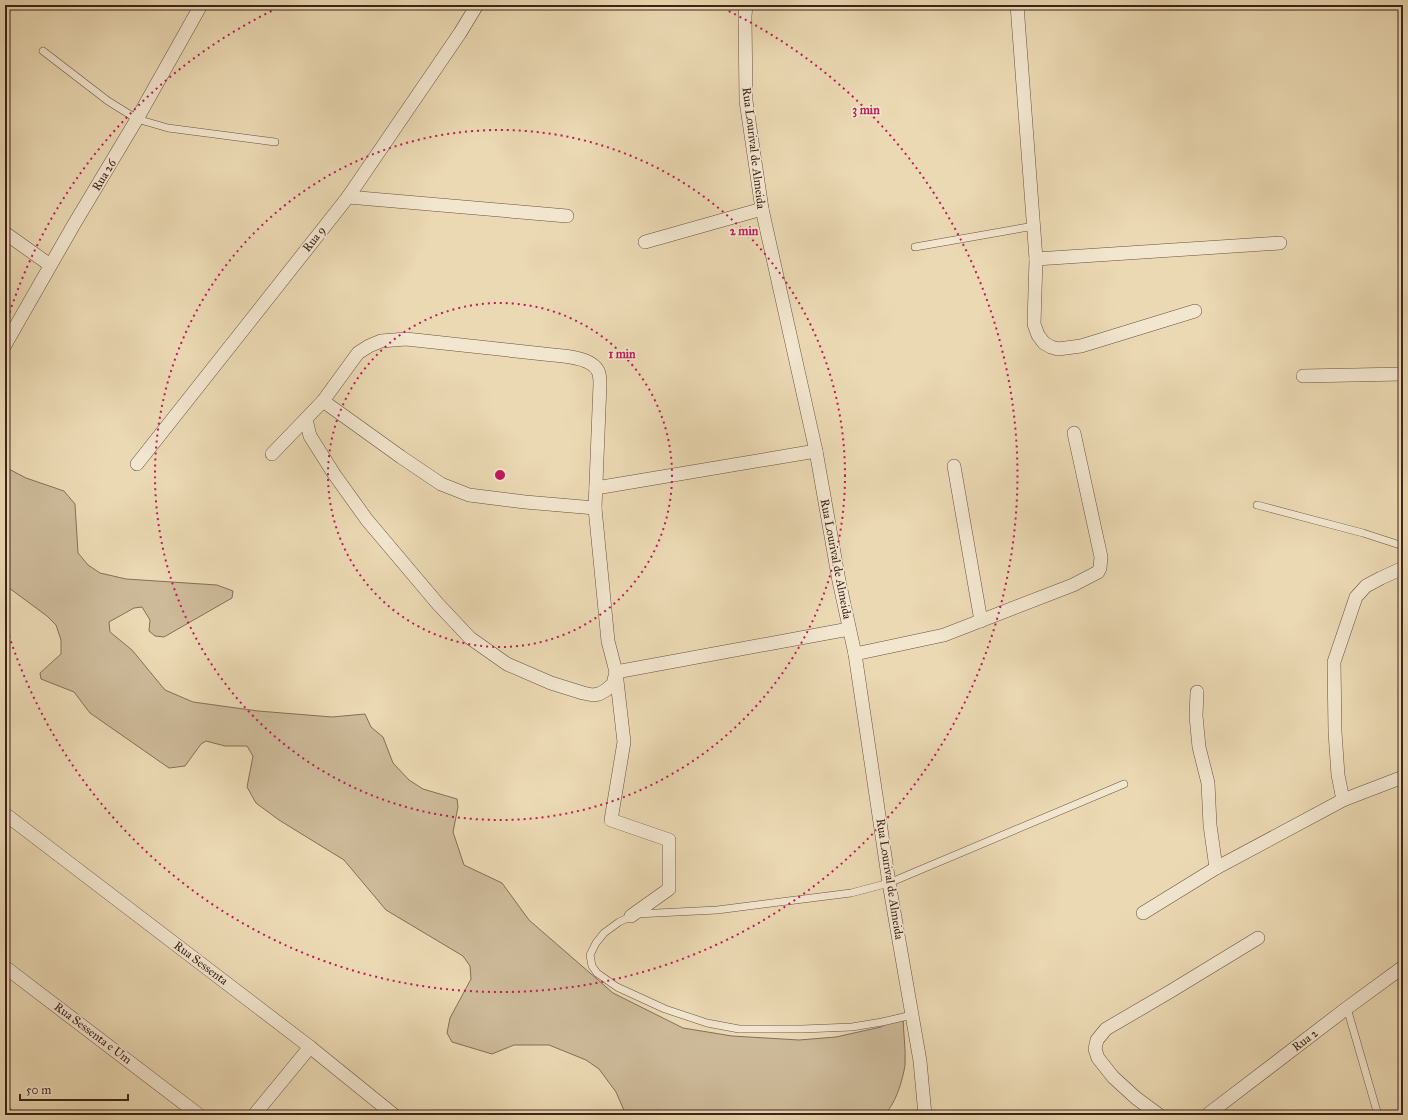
<svg xmlns="http://www.w3.org/2000/svg" width="1408" height="1120" font-family="'IM FELL Great Primer',serif">
<style>
.green{fill:#cdba99;stroke:#856e59}
.lines{fill:none;stroke-linecap:round;stroke-linejoin:round}
.service-casing{stroke:#685040;stroke-width:8}
.minor-casing{stroke:#685040;stroke-width:14}
.service{stroke:#f2e6ce;stroke-width:7}
.minor{stroke:#f2e6ce;stroke-width:13}
.ring{fill:none;stroke:#c2185b;stroke-width:2;stroke-dasharray:2 4}
.labels{text-anchor:middle;stroke-width:3.5;stroke-linejoin:round;paint-order:stroke}
.street-label{font-size:12px;fill:#3d2319;stroke:#f2e6ce}
.centre{fill:#c2185b;stroke:#f2e6ce;stroke-width:2}
.ring-label{font-size:12px;text-anchor:middle;font-weight:bold;fill:#c2185b;stroke:#f2e6ce;stroke-width:3.5;stroke-linejoin:round;paint-order:stroke}
</style>
<rect width="100%" height="100%" fill="#ebd9b3"/>
<filter id="stains"><feTurbulence type="fractalNoise" baseFrequency=".005" numOctaves="4"/><feColorMatrix values="0 0 0 0 .2 0 0 0 0 .09 0 0 0 0 .02 0 0 0 .5 -.17"/></filter>
<radialGradient id="worn" r=".72"><stop offset=".6" stop-color="#630" stop-opacity="0"/><stop offset="1" stop-color="#630" stop-opacity=".3"/></radialGradient>
<!-- green -->
<path class="green" d="M5 467 26 478 64 491 75 504 78 553 88 565 100 573 126 579 217 585 233 591 232 598 164 637 155 636 149 631 150 620 142 607 134 608 109 622 110 632 132 650 165 690 193 702 258 711 332 717 365 714 371 727 383 737 393 763 409 780 423 789 457 799 458 807 453 832 464 865 502 883 529 920 613 993 683 1028 732 1036 799 1040 836 1037 881 1027 903 1015C903 1031 906 1048 905 1065 903 1079 895 1107 883 1115H626L616 1092 599 1069 586 1060 549 1045H514L492 1054 452 1042 447 1033 450 1018 471 979 470 966 463 956 386 910 344 860 279 820 256 803 247 787 253 756 247 746H225L206 741 201 744 185 766 169 768 90 713 74 692 41 679 40 673 61 654V640L56 625 47 616 5 585Z"/>
<g class="lines">
<defs>
<g id="service">
<polyline points="43,51 108,101 137,119 168,128 275,142"/>
<polyline points="915,247 1034,226"/>
<polyline points="1257,505 1363,533 1403,546"/>
<polyline points="1347,1008 1378,1115"/>
<polyline points="912,1015 882,1022 852,1027 802,1029 739,1029 707,1023 665,1009 617,987 597,973 592,966 590,955 596,943 604,933 619,922 636,914 717,910 851,893 889,883 1124,784"/>
</g>
<g id="minor">
<polyline points="746,5 745,16 746,101 762,209 816,451 839,581 855,654 889,883 920,1061 925,1115"/>
<polyline points="1017,5 1036,259 1034,324 1038,335 1044,343 1051,347 1058,349 1081,346 1195,311"/>
<polyline points="348,197 567,216"/>
<polyline points="5,233 50,265"/>
<polyline points="645,242 762,209"/>
<polyline points="1036,259 1280,243"/>
<polyline points="5,345 73,226 137,119 201,5"/>
<polyline points="1303,376 1403,374"/>
<polyline points="323,401 401,457 441,484 469,495 525,502 595,508"/>
<path d="M272 454 323 401 358 353 369 346 381 341 406 339 553 355C566 356 592 358 598 371 600 375 600 380 600 384L595 508 608 641 616 672 613 684 606 690 599 694 593 695 583 693 551 683 507 664 470 638 438 604 367 520 334 474 310 436 306 419"/>
<polyline points="137,464 348,197 460,33 477,5"/>
<polyline points="954,466 981,621"/>
<polyline points="596,488 816,451"/>
<polyline points="855,654 944,635 1073,585 1098,572 1100,568 1101,557 1074,433"/>
<polyline points="1197,692 1196,716 1199,747 1208,783 1210,825 1216,868"/>
<polyline points="1343,800 1338,775 1335,732 1334,662 1356,597 1366,586 1381,578 1403,568"/>
<polyline points="5,814 310,1047 394,1115"/>
<polyline points="1143,913 1216,868 1343,800 1403,777"/>
<polyline points="631,916 669,889 669,840 611,820 624,742 616,672 849,629"/>
<polyline points="5,967 199,1115"/>
<polyline points="5,1113 7,1115"/>
<polyline points="254,1115 310,1047"/>
<polyline points="1159,1115 1136,1098 1113,1077 1098,1058 1095,1049 1097,1040 1106,1029 1171,991 1258,938"/>
<polyline points="1207,1115 1347,1008 1403,967"/>
</g>
</defs>
<!-- service casing -->
<use href="#service" class="service-casing"/>
<!-- minor casing -->
<use href="#minor" class="minor-casing"/>
<!-- service -->
<use href="#service" class="service"/>
<!-- minor -->
<use href="#minor" class="minor"/>
</g>
<!-- distance rings -->
<g class="ring">
<circle cx="500" cy="475" r="172"/>
<circle cx="500" cy="475" r="345"/>
<path d="M6 324A517 517 0 0 1 282 6M718 6A517 517 0 1 1 6 626"/>
</g>
<g class="labels">
<!-- street labels -->
<g class="street-label">
<text transform="translate(754 148) rotate(83)" y="4">Rua Lourival de Almeida</text>
<text transform="translate(104 175) rotate(-59)" y="4">Rua 26</text>
<text transform="translate(314 239) rotate(-52)" y="4">Rua 9</text>
<text transform="translate(836 559) rotate(79)" y="4">Rua Lourival de Almeida</text>
<text transform="translate(890 879) rotate(81)" y="4">Rua Lourival de Almeida</text>
<text transform="translate(201 963) rotate(37)" y="4">Rua Sessenta</text>
<text transform="translate(93 1033) rotate(37)" y="4">Rua Sessenta e Um</text>
<text transform="translate(1305 1040) rotate(-37)" y="4">Rua 2</text>
</g>
</g>
<circle cx="500" cy="475" r="6" class="centre"/>
<g class="ring-label">
<text x="866" y="114">3 min</text>
<text x="744" y="235">2 min</text>
<text x="622" y="358">1 min</text>
</g>
<!-- margin -->
<rect width="1408" height="1120" fill="none" stroke="#ebd9b3" stroke-width="20"/>
<rect x="6" y="6" width="1396" height="1108" fill="none" stroke="#3d2319" stroke-width="2"/>
<rect x="10" y="10" width="1388" height="1100" fill="none" stroke="#3d2319"/>
<!-- scale -->
<path d="M20 1094v6h108v-6" fill="none" stroke="#3d2319" stroke-width="2"/>
<text x="26" y="1094" font-size="12" fill="#3d2319" stroke="#f2e6ce" stroke-width="3" paint-order="stroke">50 m</text>
<rect width="100%" height="100%" filter="url(#stains)"/>
<rect width="100%" height="100%" fill="url(#worn)"/>
</svg>
